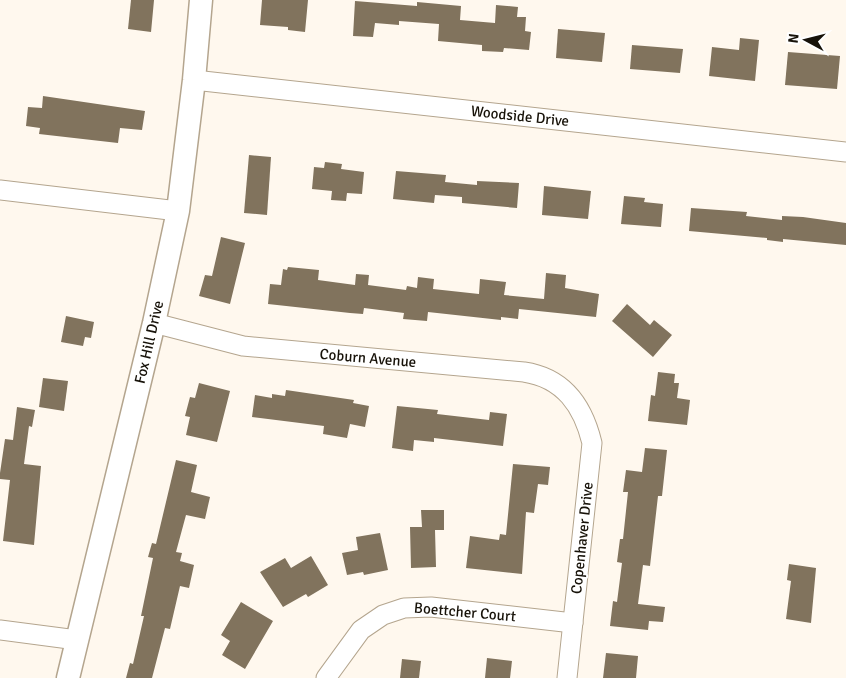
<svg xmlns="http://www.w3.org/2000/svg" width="846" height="678" font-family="Signika,sans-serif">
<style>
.building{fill:#81735d}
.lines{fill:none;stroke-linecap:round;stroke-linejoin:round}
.minor-casing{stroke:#b4a58e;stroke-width:21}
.tertiary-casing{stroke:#b4a58e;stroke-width:25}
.minor{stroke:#fff;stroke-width:19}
.tertiary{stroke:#fff;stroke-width:22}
.labels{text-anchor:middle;stroke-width:4;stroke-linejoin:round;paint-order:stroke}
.street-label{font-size:15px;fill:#171209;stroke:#fff}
</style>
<rect width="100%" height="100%" fill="#fff8ee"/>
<!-- building -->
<g class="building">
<polygon points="131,0 154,0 151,32 128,29"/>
<polygon points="262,0 308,0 305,32 288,30 288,27 260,25"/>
<polygon points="355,1 417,6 417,2 461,6 460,20 495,23 496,5 518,7 517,17 526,17 525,31 531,32 529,50 504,48 503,52 482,51 482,45 438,41 439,24 399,21 399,25 375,23 373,37 353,36"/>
<polygon points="558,29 605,33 602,62 556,58"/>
<polygon points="740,38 759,40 755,81 709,76 712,47 739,50"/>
<polygon points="632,45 683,49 680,73 630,69"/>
<polygon points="788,52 840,56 837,89 785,85"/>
<polygon points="43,96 145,111 142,130 120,128 118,143 39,134 40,128 26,126 28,107 42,108"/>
<polygon points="249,155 271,157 267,215 244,213"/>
<polygon points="325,162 342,164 341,169 364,172 362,194 347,193 346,201 331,200 332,191 312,189 314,167 324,168"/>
<polygon points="396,171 446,175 445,182 477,185 477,181 519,183 517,208 462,203 462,197 435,195 434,203 393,199"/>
<polygon points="544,186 591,191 588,219 542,215"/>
<polygon points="624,196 645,198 644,202 663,204 661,227 621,224"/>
<polygon points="691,208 747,212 746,216 782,220 782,216 803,217 846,223 846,245 783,239 783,242 767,240 767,238 689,231"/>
<polygon points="221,237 245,243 230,304 199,296 205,275 212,276"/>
<polygon points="288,267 319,270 318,280 355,285 356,274 369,275 368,285 406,290 407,286 417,288 418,277 434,279 433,289 479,294 480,279 506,282 504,295 544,299 546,273 566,275 565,288 599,294 596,317 519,309 518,319 501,317 501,320 428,312 427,321 403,319 404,313 364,308 363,314 350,313 268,304 270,284 281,285 283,269 287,270"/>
<polygon points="627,304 650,325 654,320 672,335 653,357 612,321"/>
<polygon points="66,316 94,322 91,338 85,337 83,346 61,342"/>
<polygon points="658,372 675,374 674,383 679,383 677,398 690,400 687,425 648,421 651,395 655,396"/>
<polygon points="43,378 68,381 64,411 39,407"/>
<polygon points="199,383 230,391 217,442 186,435 190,417 185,416 190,397 195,398"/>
<polygon points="286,390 354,400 353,403 369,406 365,427 350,424 347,438 323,434 324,426 252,417 255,395 272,398 272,394 285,396"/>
<polygon points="397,406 438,410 437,414 489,420 490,412 507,414 503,446 434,438 434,442 414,440 413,451 392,448"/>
<polygon points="17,407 35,410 32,427 29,426 24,464 41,466 34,545 3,541 10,480 0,479 0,473 5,439 13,440"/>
<polygon points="645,448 667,450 662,496 658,496 650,566 643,565 638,604 665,607 663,622 649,621 648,630 610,626 613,601 617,602 622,563 617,562 620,539 623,539 628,492 623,492 626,470 642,472"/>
<polygon points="176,460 197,465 191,492 210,497 205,519 186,515 176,552 182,553 180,561 194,565 189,588 180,586 170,629 165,628 152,678 126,678 130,663 133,664 144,616 141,616 153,558 148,557 152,543 156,544"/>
<polygon points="513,464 550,467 548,485 538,484 534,513 526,512 522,574 466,568 470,536 499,540 500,534 506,535"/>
<polygon points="421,510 444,510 444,530 435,530 436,567 411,568 410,527 422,527"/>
<polygon points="380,533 388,570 364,575 363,572 347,575 342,553 358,550 356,537"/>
<polygon points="311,556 328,585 308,597 306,594 283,607 260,572 285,558 291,568"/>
<polygon points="789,564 816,568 811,623 786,619 791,581 787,580"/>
<polygon points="241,602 273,621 245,669 222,655 230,641 221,635"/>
<polygon points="606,653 638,656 636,678 603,678"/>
<polygon points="487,658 512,661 510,678 485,678"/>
<polygon points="402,659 421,661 419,678 400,678"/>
</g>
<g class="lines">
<defs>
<g id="minor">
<polyline points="194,80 846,152"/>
<polyline points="0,190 178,211"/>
<path d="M154 323 243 346 524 372C564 378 583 406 592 443L567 678"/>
<polyline points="0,630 77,640"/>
<polyline points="326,678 361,630 383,615 404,608 431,607 573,623"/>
</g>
<polyline id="tertiary" points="68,678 154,323 178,211 194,80 201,0"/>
</defs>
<!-- minor casing -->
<use href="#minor" class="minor-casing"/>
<!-- tertiary casing -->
<use href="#tertiary" class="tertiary-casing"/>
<!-- minor -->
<use href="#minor" class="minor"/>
<!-- tertiary -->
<use href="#tertiary" class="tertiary"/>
</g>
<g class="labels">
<!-- street labels -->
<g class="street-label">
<text transform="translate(520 116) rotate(6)" y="5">Woodside Drive</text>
<text transform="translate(149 342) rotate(-77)" y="5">Fox Hill Drive</text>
<text transform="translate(368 358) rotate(5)" y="5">Coburn Avenue</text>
<text transform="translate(582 538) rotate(-84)" y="5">Copenhaver Drive</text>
<text transform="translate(465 612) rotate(5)" y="5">Boettcher Court</text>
</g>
</g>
<!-- north arrow -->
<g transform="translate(806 40) rotate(277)" stroke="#ffffff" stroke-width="4" paint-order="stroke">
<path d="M0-4L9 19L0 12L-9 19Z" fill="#171209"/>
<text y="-8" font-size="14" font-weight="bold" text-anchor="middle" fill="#171209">N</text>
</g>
</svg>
